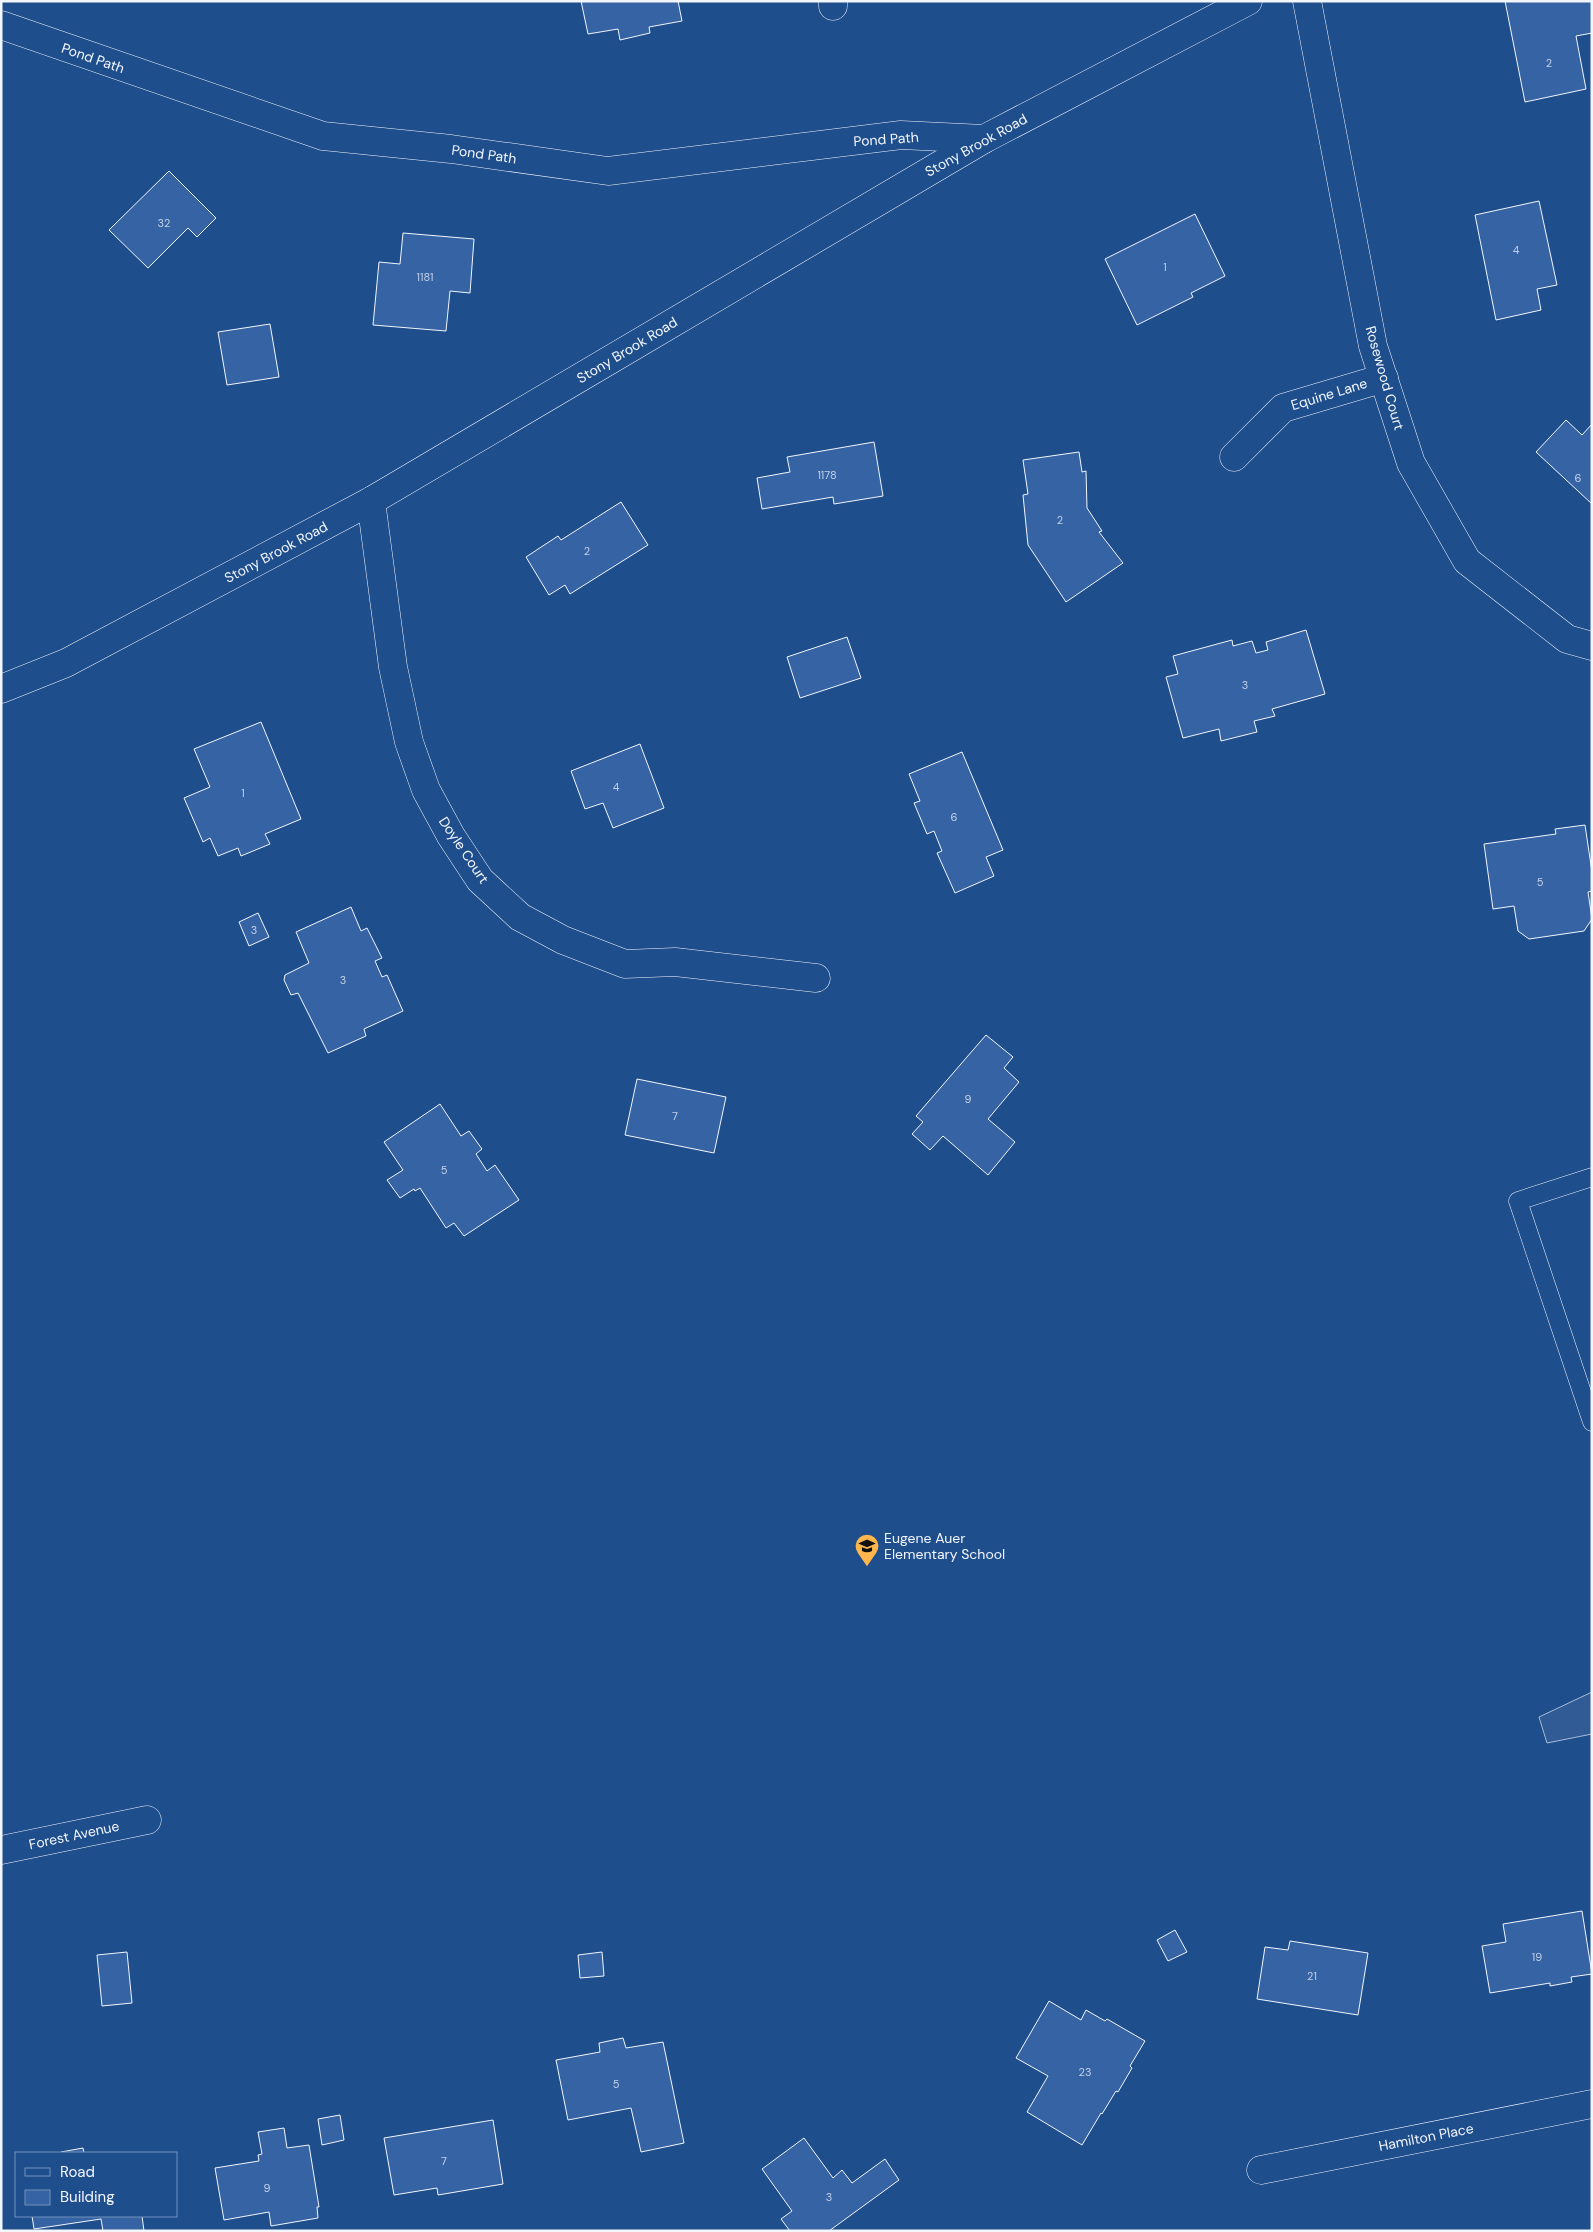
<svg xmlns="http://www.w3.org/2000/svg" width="1593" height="2232" font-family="'DM Sans',sans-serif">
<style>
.built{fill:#305b95;stroke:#a8bbd7}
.building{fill:#3563a3;stroke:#f2f6ff}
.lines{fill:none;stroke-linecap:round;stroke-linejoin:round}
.lane-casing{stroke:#f2f6ff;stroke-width:19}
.street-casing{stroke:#f2f6ff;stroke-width:29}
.secondary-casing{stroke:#f2f6ff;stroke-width:29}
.lane{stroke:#1f4e8c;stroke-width:18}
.street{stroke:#1f4e8c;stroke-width:28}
.secondary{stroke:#1f4e8c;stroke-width:28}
.labels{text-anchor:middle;stroke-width:4;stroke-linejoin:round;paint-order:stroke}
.number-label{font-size:11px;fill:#c3d1e8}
.street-label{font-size:14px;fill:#f2f6ff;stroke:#1f4e8c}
.poi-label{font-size:14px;fill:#f2f6ff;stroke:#1f4e8c;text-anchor:start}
</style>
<rect width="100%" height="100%" fill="#1f4e8c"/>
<!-- built -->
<polygon class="built" points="1592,1692 1592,1734 1547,1743 1539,1717"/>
<!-- building -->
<g class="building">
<polygon points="581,1 678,1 682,21 649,27 650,33 620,40 618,29 588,34"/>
<polygon points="1505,1 1592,1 1592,33 1576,36 1586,89 1525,102"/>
<polygon points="169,171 216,218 197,237 188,228 148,268 109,230"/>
<polygon points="1539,201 1557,285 1537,289 1541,310 1496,320 1475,215"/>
<polygon points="1195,214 1225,276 1191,293 1193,297 1137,325 1105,259"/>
<polygon points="403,233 474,239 470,293 450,291 446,331 373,325 379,262 400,264"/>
<polygon points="270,324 279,377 227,385 218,332"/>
<polygon points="1566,420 1582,435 1592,424 1592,504 1536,452"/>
<polygon points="874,442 883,496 834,504 833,497 762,509 757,478 790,472 787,457"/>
<polygon points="1079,452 1082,472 1086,471 1087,508 1102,531 1099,532 1123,563 1066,602 1028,545 1023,495 1028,494 1023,460"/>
<polygon points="621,502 648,545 570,594 565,585 549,595 526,557 558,536 561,540"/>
<polygon points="1306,630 1325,694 1272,709 1275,716 1254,721 1257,732 1221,741 1219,729 1183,738 1166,677 1178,674 1173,656 1232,640 1233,646 1252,641 1256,653 1268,650 1266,642"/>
<polygon points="847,637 861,678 800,698 787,657"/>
<polygon points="261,722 301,819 265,834 270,844 241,856 238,848 218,856 210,838 203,842 184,798 210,787 194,749"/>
<polygon points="640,744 664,808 613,828 603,803 585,809 571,771"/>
<polygon points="962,752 1003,850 986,857 994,876 955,893 937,853 942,851 934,831 927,834 914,803 920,801 909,774"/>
<polygon points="1585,825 1592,872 1592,891 1588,892 1592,919 1584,931 1529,939 1518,931 1514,906 1493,909 1484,844 1556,834 1555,829"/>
<polygon points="351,907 361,931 367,928 382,958 375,961 382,977 387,975 403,1011 364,1029 366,1036 328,1053 298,993 291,995 284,980 285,975 309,963 296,932"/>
<polygon points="258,913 269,937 249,946 239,922"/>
<polygon points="986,1035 1013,1057 1004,1068 1019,1082 988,1119 1015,1142 988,1175 943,1136 930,1150 912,1134 923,1122 916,1116"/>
<polygon points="637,1079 726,1097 714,1153 625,1135"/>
<polygon points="440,1104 461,1136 469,1131 482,1149 476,1154 487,1171 495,1165 519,1200 464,1236 454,1223 446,1228 420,1188 415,1191 414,1189 400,1198 387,1180 403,1170 384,1142"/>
<polygon points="1582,1911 1592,1974 1571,1977 1572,1982 1550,1986 1550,1983 1490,1993 1482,1946 1506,1942 1503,1924"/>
<polygon points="1175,1930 1187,1952 1168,1961 1157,1940"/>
<polygon points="1290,1941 1368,1953 1358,2015 1257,1999 1265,1947 1288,1950"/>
<polygon points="127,1952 132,2003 102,2006 97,1955"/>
<polygon points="602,1952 604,1976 580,1978 578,1955"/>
<polygon points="1049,2001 1081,2020 1086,2010 1105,2021 1107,2019 1145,2041 1130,2066 1132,2068 1118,2092 1116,2091 1102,2114 1101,2113 1082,2145 1027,2112 1048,2076 1016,2058"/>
<polygon points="623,2038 626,2048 663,2042 684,2143 641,2152 631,2108 568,2120 556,2060 600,2052 599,2043"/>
<polygon points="340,2115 344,2140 322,2145 318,2119"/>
<polygon points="493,2120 503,2184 438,2195 437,2188 394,2195 384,2138"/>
<polygon points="284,2128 287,2148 309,2145 319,2207 317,2207 318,2218 271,2226 269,2212 224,2220 215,2168 259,2161 258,2155 262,2154 258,2132"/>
<polygon points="804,2138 833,2178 842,2170 852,2183 885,2159 899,2180 829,2231 790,2231 781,2219 792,2211 762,2169"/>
<polygon points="83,2148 84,2153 61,2153 61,2152"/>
<polygon points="32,2216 142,2216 144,2231 103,2231 101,2219 34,2229"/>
</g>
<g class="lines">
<defs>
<polyline id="lane" points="1592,1177 1518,1201 1592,1422"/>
<g id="street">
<polyline points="1307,1 1373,346 1411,463 1467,561 1567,639 1592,646"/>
<polyline points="833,6 833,1"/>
<polyline points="1234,457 1283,408 1384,378"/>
<polyline points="371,501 393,667 409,742 426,790 451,836 480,880 520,917 563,940 625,964 675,962 816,978"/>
<polyline points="1,1850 147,1820"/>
<polyline points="1261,2170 1592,2104"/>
</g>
<g id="secondary">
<polyline points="1,25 323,136 451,149 608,171 901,135 984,139"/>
<polyline points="1,689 66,663 371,501 984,139 1248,1"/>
</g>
</defs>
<!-- lane casing -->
<use href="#lane" class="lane-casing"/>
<!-- street casing -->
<use href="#street" class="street-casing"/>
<!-- secondary casing -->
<use href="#secondary" class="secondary-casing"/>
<!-- lane -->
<use href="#lane" class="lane"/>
<!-- street -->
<use href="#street" class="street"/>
<!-- secondary -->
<use href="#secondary" class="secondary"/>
</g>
<!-- icons -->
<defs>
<symbol id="school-pin" viewBox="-11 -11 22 30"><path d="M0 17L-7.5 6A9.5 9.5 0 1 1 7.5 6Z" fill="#ffb74d" stroke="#1f4e8c"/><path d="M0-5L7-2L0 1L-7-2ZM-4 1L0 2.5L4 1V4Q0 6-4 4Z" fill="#111"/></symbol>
</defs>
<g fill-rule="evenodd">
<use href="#school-pin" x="853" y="1532" width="28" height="38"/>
</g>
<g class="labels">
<!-- number labels -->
<g class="number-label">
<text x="1549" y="67">2</text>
<text x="164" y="227">32</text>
<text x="1516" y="254">4</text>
<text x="1165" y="271">1</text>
<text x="425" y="281">1181</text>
<text x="827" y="479">1178</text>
<text x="1578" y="482">6</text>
<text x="1060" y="524">2</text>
<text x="587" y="555">2</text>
<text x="1245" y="689">3</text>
<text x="616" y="791">4</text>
<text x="243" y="797">1</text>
<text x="954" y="821">6</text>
<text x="1540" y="886">5</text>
<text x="254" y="934">3</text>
<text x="343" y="984">3</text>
<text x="968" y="1103">9</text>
<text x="675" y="1120">7</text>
<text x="444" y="1174">5</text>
<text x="1537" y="1961">19</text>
<text x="1312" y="1980">21</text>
<text x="1085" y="2076">23</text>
<text x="616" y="2088">5</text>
<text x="444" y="2165">7</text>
<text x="267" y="2192">9</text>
<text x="829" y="2201">3</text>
</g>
<!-- street labels -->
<g class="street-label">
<text transform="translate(93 58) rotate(19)" y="5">Pond Path</text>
<text transform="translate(886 139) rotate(-4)" y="5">Pond Path</text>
<text transform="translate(976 145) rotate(-29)" y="5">Stony Brook Road</text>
<text transform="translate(484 154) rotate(8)" y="5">Pond Path</text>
<text transform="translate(627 350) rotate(-31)" y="5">Stony Brook Road</text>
<text transform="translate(1385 378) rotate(74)" y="5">Rosewood Court</text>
<text transform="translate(1329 394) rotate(-17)" y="5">Equine Lane</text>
<text transform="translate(276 552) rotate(-28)" y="5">Stony Brook Road</text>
<text transform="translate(464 850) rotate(56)" y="5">Doyle Court</text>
<text transform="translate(74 1835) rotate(-12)" y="5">Forest Avenue</text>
<text transform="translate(1426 2137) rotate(-11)" y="5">Hamilton Place</text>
</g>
<!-- poi labels -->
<g class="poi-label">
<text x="884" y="1543">Eugene Auer<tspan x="884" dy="16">Elementary School</tspan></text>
</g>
</g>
<!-- border -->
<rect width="1593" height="2232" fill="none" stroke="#f2f6ff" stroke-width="5"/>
<!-- legend -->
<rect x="15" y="2152" width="162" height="65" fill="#1f4e8c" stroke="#7391ba"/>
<rect x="25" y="2168" width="25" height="8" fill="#1f4e8c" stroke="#7391ba"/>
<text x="60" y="2177" font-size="15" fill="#f2f6ff">Road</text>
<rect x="25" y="2190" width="25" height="15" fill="#3563a3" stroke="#7391ba"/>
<text x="60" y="2202" font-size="15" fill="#f2f6ff">Building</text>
</svg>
